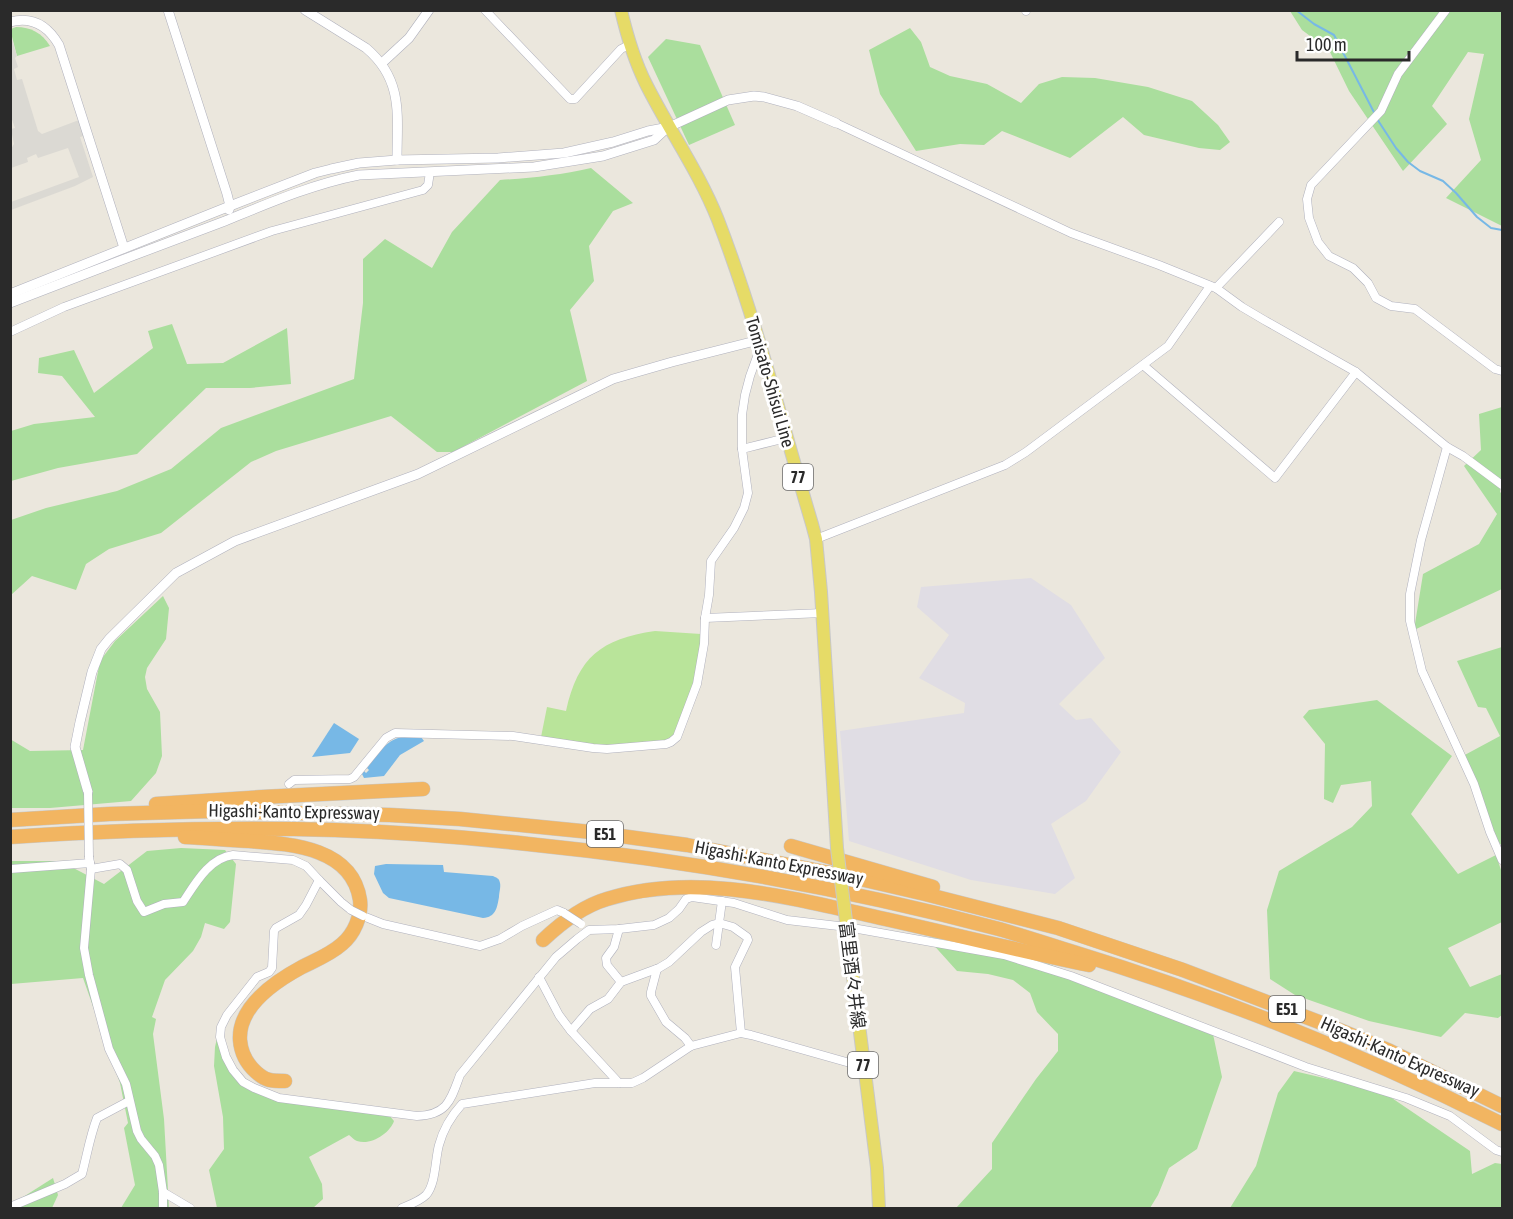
<svg xmlns="http://www.w3.org/2000/svg" width="1513" height="1219" font-family="'Asap Condensed','Noto Sans JP',sans-serif">
<style>
.industrial{fill:#e0dde4}
.green{fill:#aade9d}
.pitch{fill:#b9e49a}
.plaza{fill:#dbd9d3}
.water{fill:#77b8e6}
.lines{fill:none;stroke-linecap:round;stroke-linejoin:round}
.stream{stroke:#77b8e6;stroke-width:2}
.minor-casing{stroke:#b0b1bd;stroke-width:9}
.tertiary-casing{stroke:#b0b1bd;stroke-width:10}
.primary-casing{stroke:#c8c8c8;stroke-width:14}
.motorway-casing{stroke:#c8c8c8;stroke-width:15}
.minor{stroke:#fff;stroke-width:8}
.tertiary{stroke:#fff;stroke-width:9}
.primary{stroke:#e6db67;stroke-width:12}
.motorway{stroke:#f2b561;stroke-width:14}
.minor-bridge-casing{stroke:#b0b1bd;stroke-width:9;stroke-linecap:butt}
.primary-bridge-casing{stroke:#c8c8c8;stroke-width:14;stroke-linecap:butt}
.minor-bridge{stroke:#fff;stroke-width:8}
.primary-bridge{stroke:#e6db67;stroke-width:12}
.labels{text-anchor:middle;stroke-width:6;stroke-linejoin:round;paint-order:stroke}
.shield{fill:#fff;stroke:#6a6a6a;stroke-width:1.5}
.shield-label{font-size:16px;font-weight:bold;fill:#2a2a2a}
.street-label{font-size:18px;fill:#2a2a2a;stroke:#fff}
</style>
<rect width="100%" height="100%" fill="#ebe7dd"/>
<!-- industrial -->
<polygon class="industrial" points="1031,578 1071,605 1105,658 1059,704 1076,720 1091,718 1121,752 1086,801 1051,824 1075,878 1055,894 971,880 849,841 840,731 964,713 965,703 919,678 949,635 917,607 921,587"/>
<!-- green -->
<g class="green">
<polygon points="1290,11 1502,11 1502,226 1446,198 1481,160 1469,119 1484,54 1468,52 1432,106 1447,124 1403,171 1349,91 1329,50 1302,30"/>
<path d="M16 27C31 27 42 33 50 46L17 56 11 33V29Z"/>
<polygon points="910,28 921,42 930,67 950,76 987,84 1021,103 1039,84 1062,77 1095,78 1148,87 1192,101 1218,125 1230,142 1220,150 1199,148 1144,135 1123,117 1070,158 1002,131 984,145 960,144 916,151 880,94 869,50"/>
<polygon points="666,39 700,45 735,125 689,145 648,57"/>
<path d="M591 168 633 203 613 211 589 246 594 281 570 310 587 381 453 452H437L391 416 276 451 251 462 161 533 109 549 86 564 76 590 32 576 11 595V520L46 508 117 491 171 469 221 428 354 379 363 303V259L385 239 432 268 452 232 500 180C531 178 561 175 591 168Z"/>
<polygon points="172,324 187,364 223,363 287,328 291,384 250,388 206,388 137,454 58,468 11,481 11,431 34,424 95,417 62,376 38,373 39,358 74,350 94,393 153,348 148,331"/>
<polygon points="1502,407 1502,463 1500,492 1502,494 1502,589 1414,630 1423,574 1479,544 1497,514 1464,466 1481,450 1479,414"/>
<polygon points="163,596 169,608 166,639 147,668 145,677 147,689 160,712 162,756 156,773 131,801 50,808 11,808 10,739 30,751 83,750 100,661 115,641"/>
<polygon points="1502,647 1502,846 1494,837 1461,757 1500,736 1486,708 1478,707 1457,661"/>
<polygon points="1377,700 1452,756 1411,814 1458,874 1496,855 1502,873 1502,922 1448,948 1470,987 1502,974 1502,1015 1498,1018 1465,1013 1441,1037 1369,1021 1295,995 1270,979 1267,910 1279,871 1352,827 1372,806 1371,781 1341,785 1333,803 1324,799 1325,744 1303,717 1309,710"/>
<polygon points="181,848 225,850 236,864 230,922 224,929 205,923 201,937 193,951 165,980 152,1017 156,1019 153,1034 164,1119 169,1208 121,1208 135,1185 124,1128 128,1123 120,1083 83,978 11,984 11,861 60,861 104,884 147,851"/>
<polygon points="956,928 993,938 1051,965 1176,1015 1213,1034 1222,1077 1197,1149 1169,1168 1158,1195 1150,1208 956,1208 992,1169 992,1143 1036,1079 1058,1051 1058,1034 1037,1012 1030,993 1013,980 988,974 957,971 930,941 938,929"/>
<path d="M217 1038C224 1063 229 1077 252 1091L389 1115 394 1121C390 1133 371 1146 357 1141 354 1140 352 1137 349 1135L309 1157 322 1184 323 1199 313 1208H217L209 1170 224 1149 223 1117 214 1066 215 1047Z"/>
<polygon points="1294,1071 1383,1092 1470,1151 1472,1174 1495,1163 1502,1164 1502,1208 1230,1208 1256,1166 1278,1093"/>
<polygon points="53,1178 58,1195 52,1208 16,1208 20,1199"/>
</g>
<!-- pitch -->
<path class="pitch" d="M655 631 701 634C702 670 687 702 675 734L670 740 607 747 541 737 547 707 566 711C578 657 601 639 655 631Z"/>
<!-- plaza -->
<polygon class="plaza" points="10,33 17,56 15,58 18,67 14,69 17,80 22,79 38,131 42,134 79,120 84,136 80,137 93,177 75,186 11,210 11,202 79,177 68,148 38,158 36,154 27,158 28,162 11,168 11,149 14,144 11,129 15,128 10,114"/>
<!-- water -->
<g class="water">
<polygon points="334,723 359,739 350,753 312,757"/>
<path d="M401 737H421L424 741 400 755 384 776 364 778 362 774 364 771 366 773 369 770 367 768C377 755 385 741 401 737Z"/>
<path d="M386 864 443 865 444 872 493 876C497 878 499 878 500 883 501 887 499 893 499 897 497 908 496 917 483 918L389 898 383 893 374 874 375 866Z"/>
</g>
<g class="lines">
<!-- stream -->
<polyline class="stream" points="1296,10 1314,24 1334,35 1379,122 1396,148 1408,162 1420,171 1443,181 1456,193 1477,217 1491,228 1502,230"/>
<defs>
<g id="minor">
<polyline points="485,10 570,99 575,99 621,49 625,47 630,46"/>
<polyline points="1446,10 1398,74 1381,111 1311,185 1307,199 1309,218 1318,242 1329,256 1353,268 1368,283 1376,298 1391,306 1415,309 1495,369 1502,371"/>
<polyline points="1026,11 1026,10"/>
<polyline points="836,123 1071,233 1159,265 1216,288 1242,307 1264,320 1356,372 1447,447 1463,456 1502,485"/>
<polyline points="1216,288 1279,222"/>
<polyline points="10,332 64,307 272,231 423,190 428,185 430,172"/>
<polyline points="1143,365 1275,478 1356,372"/>
<polyline points="1447,447 1421,540 1410,594 1410,621 1422,671 1474,784 1490,832 1502,860"/>
<polyline points="742,449 786,438"/>
<polyline points="816,539 1005,465 1026,452 1168,346 1210,286"/>
<polyline points="705,618 823,613"/>
<polyline points="289,784 294,780 350,779 354,777 386,738 395,733 513,736 593,748 607,749 666,744 671,742 677,737 697,684 704,644 705,618 709,595 711,561 734,528 744,508 748,493 742,449 742,415 745,395 750,376 758,354 762,351"/>
<polyline points="89,857 91,869 84,948 89,975 109,1049 126,1084 137,1131 141,1139 155,1156 159,1165 163,1192 163,1208"/>
<polyline points="10,869 90,863"/>
<path d="M91 869 120 864 127 870 137 901 144 912 164 904 183 902C195 884 209 858 233 855L293 860 306 866 319 880 306 905 299 915 276 928 274 931 272 968 269 972 257 977 227 1015 221 1027 220 1037 226 1057 233 1070 243 1082 254 1088 279 1098 417 1116C448 1115 451 1099 460 1075L556 957 577 939 589 930 619 929 654 925 669 918 679 909 686 899 692 897 734 903 787 920 847 927 1004 955 1071 976 1306 1067 1406 1098 1450 1116 1496 1150 1502 1152"/>
<polyline points="319,880 341,902 351,910"/>
<polyline points="363,916 383,924 480,946 500,939 522,926 557,910 564,913"/>
<polyline points="619,929 614,947 606,958 607,965 621,982"/>
<polyline points="716,945 722,901"/>
<polyline points="657,969 651,992 651,996 666,1022 685,1038 691,1046"/>
<polyline points="539,977 559,1015 571,1031 619,1083"/>
<polyline points="571,1031 590,1009 608,999 621,982 659,968 669,962 701,932 712,925 719,923 733,927 747,937 748,940 735,967 741,1033"/>
<polyline points="163,1192 190,1208"/>
<path d="M10 1207 65 1184 82 1174C87 1155 90 1136 97 1118L129 1101"/>
<path d="M402 1208C409 1205 420 1201 426 1195 436 1184 435 1159 439 1145 443 1130 452 1115 462 1104L595 1083H632L643 1078 691 1046 741 1033 751 1035 864 1067"/>
</g>
<g id="tertiary">
<polyline points="168,10 227,194 230,206 229,210"/>
<path d="M305 10 366 48C404 80 397 116 397 160"/>
<path d="M10 22C32 16 48 26 59 45L124 248"/>
<polyline points="382,63 409,38 429,10"/>
<polyline points="10,294 230,206 315,173 331,169 359,163 397,160 498,158 564,153 613,142 648,131 669,127 728,100 754,96 764,97 797,106 836,123"/>
<path d="M10 303C82 275 153 248 225 221 269 203 313 184 359 175L534 167 603 156 654 140 667 128"/>
<polyline points="88,792 75,747 80,722 92,672 101,649 109,639 176,573 235,541 418,474 613,379 672,362 759,340"/>
</g>
<g id="primary">
<path d="M621 10C627 36 634 60 646 84 669 130 699 172 718 220 756 319 782 423 812 524L816 539 821 592 837 848"/>
<polyline points="846,921 877,1168 879,1208"/>
</g>
<g id="motorway">
<polyline points="156,804 262,797 423,789"/>
<polyline points="10,820 109,814 212,811 390,815 460,819 591,832 687,845 769,861 856,878 925,894 1058,928 1183,970 1332,1027 1390,1051 1502,1106"/>
<path d="M10 837C119 830 227 827 335 830 399 832 464 837 528 844 686 860 844 888 999 929 1023 936 1048 944 1073 952 1221 997 1364 1055 1502 1124"/>
<path d="M185 837C206 838 228 840 249 841 290 844 352 847 360 900 362 916 354 934 342 944 331 954 316 960 302 967 276 981 238 1006 240 1040 241 1053 246 1063 256 1072 266 1081 271 1081 285 1081"/>
<polyline points="791,846 933,887"/>
<path d="M543 940C562 922 583 906 607 899 693 872 787 897 872 916 944 932 1016 950 1089 965"/>
</g>
</defs>
<!-- minor casing -->
<use href="#minor" class="minor-casing"/>
<!-- tertiary casing -->
<use href="#tertiary" class="tertiary-casing"/>
<!-- primary casing -->
<use href="#primary" class="primary-casing"/>
<!-- motorway casing -->
<use href="#motorway" class="motorway-casing"/>
<!-- minor -->
<use href="#minor" class="minor"/>
<!-- tertiary -->
<use href="#tertiary" class="tertiary"/>
<!-- primary -->
<use href="#primary" class="primary"/>
<!-- motorway -->
<use href="#motorway" class="motorway"/>
<defs>
<g id="minor-bridge">
<polyline points="88,792 89,857"/>
<polyline points="351,910 363,916"/>
<polyline points="564,913 581,924"/>
</g>
<polyline id="primary-bridge" points="837,848 846,921"/>
</defs>
<!-- minor-bridge casing -->
<use href="#minor-bridge" class="minor-bridge-casing"/>
<!-- primary-bridge casing -->
<use href="#primary-bridge" class="primary-bridge-casing"/>
<!-- minor-bridge -->
<use href="#minor-bridge" class="minor-bridge"/>
<!-- primary-bridge -->
<use href="#primary-bridge" class="primary-bridge"/>
</g>
<g class="labels">
<!-- shield labels -->
<g class="shield">
<rect x="783" y="464" width="30" height="26" rx="4.5"/>
<rect x="587" y="821" width="36" height="26" rx="4.5"/>
<rect x="1269" y="996" width="36" height="26" rx="4.5"/>
<rect x="848" y="1052" width="30" height="26" rx="4.5"/>
</g>
<g class="shield-label">
<text x="798" y="483">77</text>
<text x="605" y="840">E51</text>
<text x="1287" y="1015">E51</text>
<text x="863" y="1071">77</text>
</g>
<!-- street labels -->
<g class="street-label">
<text transform="translate(770 382) rotate(74)" y="6">Tomisato-Shisui Line</text>
<text transform="translate(294 812) rotate(1)" y="6">Higashi-Kanto Expressway</text>
<text transform="translate(779 863) rotate(11)" y="6">Higashi-Kanto Expressway</text>
<text transform="translate(852 975) rotate(83)" y="6">富里酒々井線</text>
<text transform="translate(1400 1057) rotate(24)" y="6">Higashi-Kanto Expressway</text>
</g>
</g>
<!-- border -->
<rect width="1513" height="1219" fill="none" stroke="#2a2a2a" stroke-width="24"/>
<!-- scale -->
<path d="M1297 51v9h112v-9" fill="none" stroke="#2a2a2a" stroke-width="3"/>
<text x="1306" y="51" font-size="18" fill="#2a2a2a" stroke="#ffffff" stroke-width="4.5" paint-order="stroke">100 m</text>
</svg>
